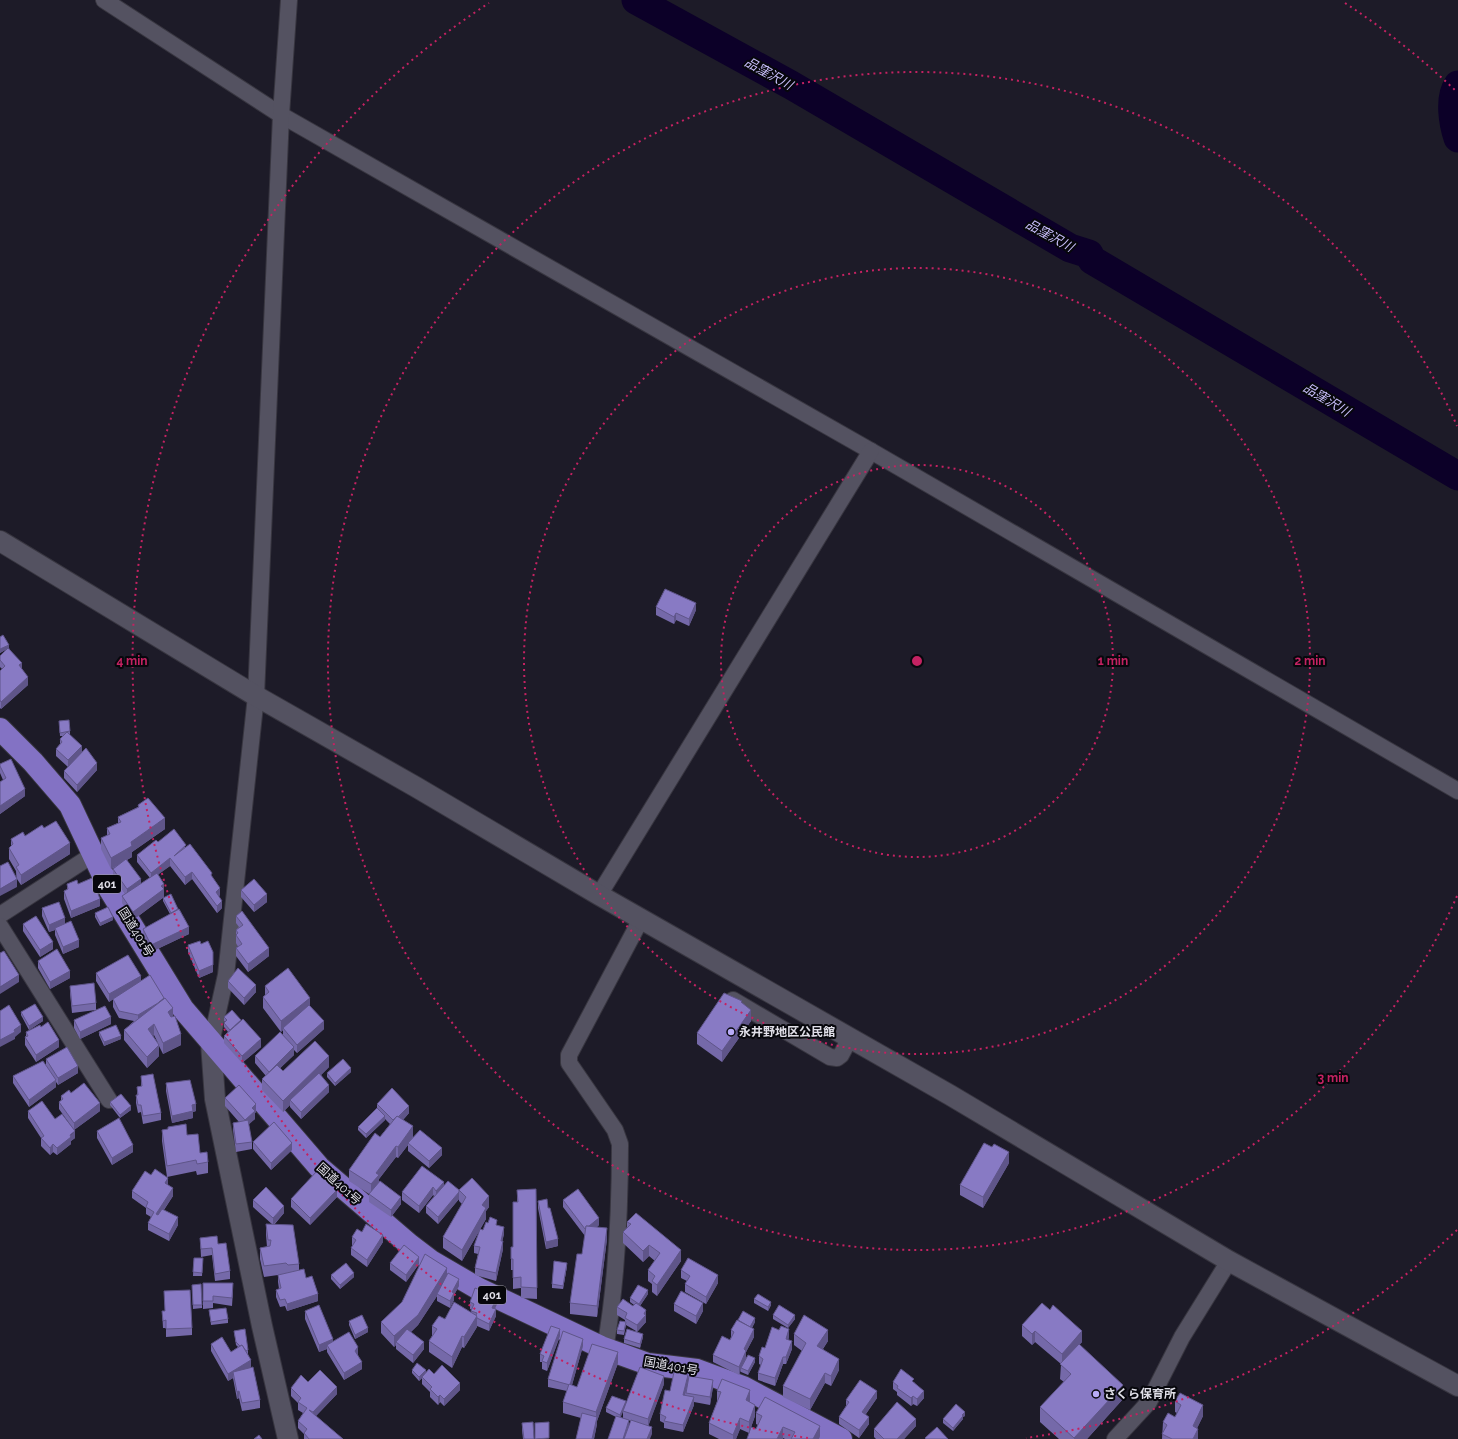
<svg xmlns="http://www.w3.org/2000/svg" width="1458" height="1439" font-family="Raleway,'Noto Sans JP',sans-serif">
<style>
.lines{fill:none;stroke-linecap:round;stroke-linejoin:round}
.river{stroke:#0c0028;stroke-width:29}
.minor-casing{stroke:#383640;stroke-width:18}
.tertiary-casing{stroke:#383640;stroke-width:22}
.trunk-casing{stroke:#383640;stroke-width:24}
.minor{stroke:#545261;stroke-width:16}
.tertiary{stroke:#545261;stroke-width:20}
.trunk{stroke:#8372c4;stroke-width:22}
.wall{fill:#7569a9;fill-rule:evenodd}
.shaded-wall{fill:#5f5589}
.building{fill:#887ac4;stroke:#5f5589}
.ring{fill:none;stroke:#c42262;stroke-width:2;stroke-dasharray:2 4}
.poi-dot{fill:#b8abf7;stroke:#07070c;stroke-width:1.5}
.labels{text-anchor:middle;stroke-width:4;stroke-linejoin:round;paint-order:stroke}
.shield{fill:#07070c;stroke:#9f9ea6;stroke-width:1}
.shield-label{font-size:11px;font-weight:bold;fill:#e0dfe8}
.street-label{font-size:12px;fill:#e0dfe8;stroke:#07070c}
.poi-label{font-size:12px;font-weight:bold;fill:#e0dfe8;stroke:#07070c;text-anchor:start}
.water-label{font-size:13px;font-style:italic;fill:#cac0fd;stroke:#07070c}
.centre{fill:#c42262;stroke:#07070c;stroke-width:2}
.ring-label{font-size:12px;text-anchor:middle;font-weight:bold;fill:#c42262;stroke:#07070c;stroke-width:4;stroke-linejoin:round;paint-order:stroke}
</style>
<rect width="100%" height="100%" fill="#1d1b28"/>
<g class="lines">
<!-- river -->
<g class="river">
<polyline points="636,0 791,85 1070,248 1089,254 1092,260 1458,476"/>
<path d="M1458 85C1449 98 1453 123 1458 138"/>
</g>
<defs>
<g id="minor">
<polyline points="104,0 281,115 871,451 1458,791"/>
<polyline points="599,895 871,451"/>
<polyline points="0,915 94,854"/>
<polyline points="0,926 109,1100"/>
<polyline points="733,1000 830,1057 837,1058 841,1055 850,1038"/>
<polyline points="211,1043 226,975 256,696 281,115 289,0"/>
<path d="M605 1349C617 1281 620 1213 620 1144L615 1130 569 1063V1055L641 919"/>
<polyline points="1115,1439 1149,1402 1182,1337 1229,1261"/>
</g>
<g id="tertiary">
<polyline points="0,541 256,696 416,787 599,895 950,1095 1229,1261 1458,1386"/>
<polyline points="211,1043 215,1099 262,1326 288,1439"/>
</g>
<polyline id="trunk" points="0,729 33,762 70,805 110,890 183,1009 319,1167 410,1245 431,1261 479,1289 601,1347 648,1364 697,1370 743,1387 841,1439"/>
</defs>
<!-- minor casing -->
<use href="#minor" class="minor-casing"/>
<!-- tertiary casing -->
<use href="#tertiary" class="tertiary-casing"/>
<!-- trunk casing -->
<use href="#trunk" class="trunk-casing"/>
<!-- minor -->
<use href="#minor" class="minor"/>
<!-- tertiary -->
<use href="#tertiary" class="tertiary"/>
<!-- trunk -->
<use href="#trunk" class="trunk"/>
</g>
<!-- wall -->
<g class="wall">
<polygon points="656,607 696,610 689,626 676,620 674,624 656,615"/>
<polygon points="0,637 9,648 22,669 28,685 1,709 0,708 0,671 2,669 0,667 0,656 7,649 0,653"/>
<polygon points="59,721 70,731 70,735 82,752 97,770 77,792 64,778 64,771 68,767 56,756 56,749 60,744 60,739 63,736 60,736"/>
<polygon points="0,764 25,796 0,814 0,782 3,780 0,773"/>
<polygon points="138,805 165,829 132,852 132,857 127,860 141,884 150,878 137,862 137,855 158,842 186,847 212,877 220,895 219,896 222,908 217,913 192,879 185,885 170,866 158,874 164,891 164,897 133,920 122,903 122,896 125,894 113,876 113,869 116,867 111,869 101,849 101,838 107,836 107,828 118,823 118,817 138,807"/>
<polygon points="44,828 70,854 21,885 17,879 17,887 16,871 9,859 9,848 11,846 11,839 25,836"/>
<polygon points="67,884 100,906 71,918 64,899 64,891 67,890"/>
<polygon points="241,890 267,902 254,912 241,897"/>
<polygon points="163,898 178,909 189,934 151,952 143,937 143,929 170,914 163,901"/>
<polygon points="42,908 65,924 79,947 63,954 55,935 55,930 49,932 42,916"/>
<polygon points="95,913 113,920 100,926 95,917"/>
<polygon points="236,916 269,956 248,972 236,956 236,948 238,947 236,943 236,930 239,927 236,923"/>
<polygon points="23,924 53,949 40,957 23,931"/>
<polygon points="188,945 213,972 199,978 188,952"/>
<polygon points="38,961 70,978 50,989 38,968"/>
<path d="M96 973 141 982 173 1017 181 1045 163 1054 159 1046V1056L147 1068 124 1040V1030L134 1021 119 1018 113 1007V999L109 1002 96 981ZM154 1035 158 1043 153 1036Z"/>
<polygon points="228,981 256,992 244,1005 228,988"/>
<polygon points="70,986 96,1003 96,1010 72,1013 70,993"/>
<polygon points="265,986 310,1006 324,1029 297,1053 294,1050 294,1055 280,1068 283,1071 329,1067 321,1075 329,1092 301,1119 290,1107 290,1105 283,1112 262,1090 262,1079 266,1076 255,1063 255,1056 283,1034 283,1030 281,1032 263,1008 263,997 265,996"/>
<polygon points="742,1003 751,1021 722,1062 697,1044 697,1033"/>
<polygon points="21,1012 43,1021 29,1030 21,1015"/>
<polygon points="224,1017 261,1047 242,1063 224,1043 224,1036 228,1032 224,1027 224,1023 225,1022 224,1021"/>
<polygon points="74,1020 111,1024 80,1039 74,1028"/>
<polygon points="41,1027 59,1047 36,1062 25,1045 25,1037 26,1036 26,1032"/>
<polygon points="99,1032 121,1039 104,1046 99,1035"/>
<polygon points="46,1059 78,1073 58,1085 56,1082 56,1087 29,1107 13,1083 13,1076 46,1066"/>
<polygon points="351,1072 335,1086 327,1077 327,1073"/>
<polygon points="141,1076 161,1113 161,1120 143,1124 141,1112 138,1113 136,1103 136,1095 137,1095 137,1087 141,1086"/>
<polygon points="166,1083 196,1111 193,1112 193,1118 172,1123 166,1091"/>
<polygon points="71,1093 100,1111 74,1130 59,1109 59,1102 61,1101 61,1096"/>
<polygon points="225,1098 256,1112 255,1113 255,1119 248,1124 252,1142 252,1149 236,1152 233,1130 233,1123 239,1122 225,1106"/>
<polygon points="110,1102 131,1110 120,1118 110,1105"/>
<polygon points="377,1104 409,1113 403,1120 413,1137 442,1155 429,1168 408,1151 408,1145 398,1158 396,1157 379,1179 379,1182 401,1204 391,1217 369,1202 369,1194 349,1181 349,1170 380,1137 390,1124 385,1119 385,1120 366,1138 358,1130 358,1127 377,1108"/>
<polygon points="28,1111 55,1119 75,1138 71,1141 71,1144 57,1155 53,1152 50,1155 41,1146 41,1138 28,1118"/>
<polygon points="162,1130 187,1135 200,1153 208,1162 208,1173 197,1175 196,1171 167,1177 162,1141"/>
<polygon points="97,1131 133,1152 112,1165 97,1138"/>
<polygon points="253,1142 292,1150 271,1170 253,1149"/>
<polygon points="1009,1163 983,1208 960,1195 960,1185"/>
<polygon points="168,1185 173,1196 164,1210 178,1225 169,1241 148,1230 148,1223 151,1217 146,1214 146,1208 132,1198 132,1191"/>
<polygon points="444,1185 459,1190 489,1207 486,1211 486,1219 462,1261 443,1248 443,1237 462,1204 459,1201 459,1199 438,1224 426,1213 426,1206 434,1196 433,1195 419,1213 402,1200 402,1192"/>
<polygon points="536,1189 537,1299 521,1298 521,1288 513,1289 513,1270 511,1270 511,1247 513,1247 517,1202 517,1190"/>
<polygon points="337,1197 310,1225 291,1207 291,1199"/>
<polygon points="253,1200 284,1213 274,1225 299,1264 299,1270 306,1278 318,1301 287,1311 285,1306 280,1307 276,1297 276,1290 279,1289 278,1282 278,1275 264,1277 260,1259 260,1248 267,1247 266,1235 266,1224 273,1225 253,1207"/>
<polygon points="563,1200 599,1225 597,1227 607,1239 597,1317 570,1314 570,1303 582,1254 585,1236 563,1207"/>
<polygon points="538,1201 548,1208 558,1246 546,1249 538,1208"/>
<polygon points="636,1213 681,1261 657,1296 652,1292 652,1284 648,1281 648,1270 655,1261 649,1256 643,1262 623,1243 623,1232 627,1227 627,1222"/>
<polygon points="497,1225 504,1234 502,1241 503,1249 496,1281 475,1275 475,1268 478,1254 474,1253 474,1246 483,1230"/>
<polygon points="362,1232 383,1242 367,1267 351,1255 351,1248 353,1245 352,1245 352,1237"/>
<polygon points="200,1238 218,1244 230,1271 230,1279 215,1281 212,1255 201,1257"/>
<polygon points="194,1258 203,1258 202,1276 193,1276"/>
<polygon points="390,1263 419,1264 406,1282 390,1270"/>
<polygon points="567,1266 563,1289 552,1288 552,1284"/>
<polygon points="681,1270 718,1283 706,1304 685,1292 685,1284 687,1281 681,1278"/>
<polygon points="331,1275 354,1277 340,1289 331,1279"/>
<polygon points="447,1275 459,1286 454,1295 454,1300 450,1308 437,1301 437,1296 418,1325 411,1332 424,1349 413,1363 396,1349 396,1345 394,1347 381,1333 381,1322"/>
<polygon points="203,1283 233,1291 232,1306 213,1303 213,1308 203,1309"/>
<polygon points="192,1285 202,1305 202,1308 193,1309"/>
<polygon points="648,1294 640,1306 646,1317 646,1322 637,1332 643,1337 640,1348 624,1343 624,1339 636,1331 626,1325 624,1335 617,1334 617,1330 625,1322 625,1320 617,1315 617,1307 633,1306 634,1305 630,1302 630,1298"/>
<polygon points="754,1299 771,1305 768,1311 754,1303"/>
<polygon points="470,1302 497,1304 495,1309 496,1316 489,1331 477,1326 477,1327 464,1348 462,1347 452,1368 429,1352 429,1341 432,1336 432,1326 445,1319 471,1312 472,1310 470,1309"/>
<polygon points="674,1304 703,1311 696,1324 674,1311"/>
<polygon points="209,1310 228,1319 228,1323 211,1325"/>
<polygon points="162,1311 165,1311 192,1328 192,1335 166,1337 166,1328 163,1328"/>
<polygon points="305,1311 333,1341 358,1355 362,1369 344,1380 327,1352 327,1349 319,1352 305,1319"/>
<polygon points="773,1315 795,1319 788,1328 773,1319"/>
<polygon points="349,1321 368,1332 355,1339 349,1325"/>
<polygon points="755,1322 752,1328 754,1337 746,1352 746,1357 755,1362 748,1375 741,1372 741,1370 739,1375 713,1362 713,1355 730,1340 731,1337 731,1330"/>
<polygon points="1022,1325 1082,1342 1079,1345 1123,1399 1087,1439 1059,1439 1040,1422 1040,1407 1064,1382 1060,1379 1061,1364 1035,1342 1032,1345 1022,1336"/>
<polygon points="234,1331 248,1350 248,1354 251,1367 249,1368 260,1400 260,1408 242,1411 239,1398 237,1399 233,1378 228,1381 211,1351 211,1344 231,1352 238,1347 236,1345"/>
<polygon points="794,1334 828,1341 823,1349 839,1370 831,1386 825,1383 810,1410 783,1397 783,1386 802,1351 794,1345"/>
<polygon points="560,1336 547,1371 542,1369 542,1362 540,1362 540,1354"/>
<polygon points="789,1337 788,1340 792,1349 786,1364 783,1364 775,1386 758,1380 758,1373 761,1365 759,1364 759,1356 765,1348"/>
<polygon points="583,1346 572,1385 577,1387 618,1363 597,1421 597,1424 594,1439 576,1439 581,1418 563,1413 563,1402 567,1391 548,1387 548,1379"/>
<polygon points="412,1370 426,1373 434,1374 460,1390 444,1406 440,1402 438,1405 430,1397 430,1392 422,1384 422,1378 419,1381 412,1373"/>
<polygon points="688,1380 713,1387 710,1405 694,1402 694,1405 683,1432 664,1428 664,1423 660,1421 660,1414 670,1391"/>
<polygon points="308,1382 337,1394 316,1416 343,1439 304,1439 304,1434 298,1428 298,1421 303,1413 298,1410 298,1403 291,1396 291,1388"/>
<polygon points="893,1382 914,1382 924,1398 917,1406 913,1404 911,1406 897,1395 897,1392 893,1389"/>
<polygon points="664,1384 648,1426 652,1434 608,1439 616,1417 606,1412 606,1408 626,1401 620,1418 629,1427 631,1421 623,1418 623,1411"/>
<polygon points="717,1391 750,1401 750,1402 755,1416 749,1433 740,1429 736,1439 719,1439 709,1434 709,1423 717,1402"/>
<polygon points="877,1398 866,1414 869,1424 859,1438 839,1424 839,1417 846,1406 846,1400"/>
<polygon points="1175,1401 1203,1416 1197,1428 1198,1439 1162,1439 1163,1422 1175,1417 1177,1413 1175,1412"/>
<polygon points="756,1413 820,1436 819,1439 785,1439 783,1438 783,1439 747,1439 756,1429 758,1425 756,1424"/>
<polygon points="965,1416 963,1417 963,1419 953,1431 943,1423 943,1419"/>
<polygon points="522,1423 534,1439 523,1439 522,1430"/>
<polygon points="916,1426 904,1439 876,1439 874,1437 874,1429"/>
</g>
<!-- shaded-wall -->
<g class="shaded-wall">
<polygon points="696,603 696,610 689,626 689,619"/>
<polygon points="676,613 676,620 674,624 674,617"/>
<polygon points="9,645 9,648 0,653 0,649"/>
<polygon points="22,663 22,670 19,665"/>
<polygon points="28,677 28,685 1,709 1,702"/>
<polygon points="82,746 82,753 68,768 68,760"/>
<polygon points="97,763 97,770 77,792 77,785"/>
<polygon points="25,789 25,796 0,814 0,806"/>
<polygon points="165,818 165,829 132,852 132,857 111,869 111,858 131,842"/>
<polygon points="70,843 70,854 21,885 21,875"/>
<polygon points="170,858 170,866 151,880 151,873"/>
<polygon points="192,872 192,879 185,885 185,877"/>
<polygon points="17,879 17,887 0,896 0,889"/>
<polygon points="141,879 141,886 127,896 127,889"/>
<polygon points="164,884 164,897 133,920 133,912 161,886"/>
<polygon points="220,888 220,895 216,899 216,892"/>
<polygon points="267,894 267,902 254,912 254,905"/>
<polygon points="100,899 100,906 71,918 71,911"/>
<polygon points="222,901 222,908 217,913 217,906"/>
<polygon points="113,917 113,920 100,926 100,923"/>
<polygon points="65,918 65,926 55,928 55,930 49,932 49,925"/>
<polygon points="189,927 189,934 151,952 151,945"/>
<polygon points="79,940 79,947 63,954 63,947"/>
<polygon points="53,942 53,949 40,957 40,950"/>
<polygon points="269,948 269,956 248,972 248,964"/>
<polygon points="213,952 213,972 199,978 199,971"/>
<polygon points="70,971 70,978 50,989 50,982"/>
<polygon points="19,975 19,982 0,994 0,987"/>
<polygon points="141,976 141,983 109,1002 109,994"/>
<polygon points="256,985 256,992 244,1005 244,998"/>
<polygon points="310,998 310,1009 283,1028 283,1030 281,1032 281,1021"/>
<polygon points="165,999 138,1022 138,1015"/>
<polygon points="173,1008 173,1019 168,1023 168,1012"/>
<polygon points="751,1010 751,1021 722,1062 722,1051"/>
<polygon points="43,1017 43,1021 29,1030 29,1026"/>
<polygon points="111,1017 111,1024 80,1039 80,1032"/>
<polygon points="324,1021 324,1029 297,1053 297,1045"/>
<polygon points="154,1024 154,1035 148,1040 148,1029"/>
<polygon points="21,1025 21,1032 15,1037 15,1039 0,1047 0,1040"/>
<polygon points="181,1034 181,1045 163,1054 163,1043"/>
<polygon points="121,1036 121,1039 104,1046 104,1042"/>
<polygon points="261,1039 261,1047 242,1063 242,1056"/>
<polygon points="59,1040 59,1047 36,1062 36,1055"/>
<polygon points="159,1045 159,1056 147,1068 147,1057"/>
<polygon points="294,1047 294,1055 269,1079 269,1072"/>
<polygon points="329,1056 329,1067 293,1103 290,1100 290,1105 283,1112 283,1101"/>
<polygon points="78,1066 78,1073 58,1085 58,1078"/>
<polygon points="351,1068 351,1072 335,1086 335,1083"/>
<polygon points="56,1080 56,1087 29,1107 29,1100"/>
<polygon points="329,1085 329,1092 301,1119 301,1112"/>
<polygon points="100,1103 100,1111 74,1130 74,1123"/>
<polygon points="196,1104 196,1111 193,1112 193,1118 172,1123 172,1116 192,1105"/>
<polygon points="256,1104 256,1112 255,1113 255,1119 245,1128 245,1120 252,1108"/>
<polygon points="131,1106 131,1110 120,1118 120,1115"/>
<polygon points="409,1106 409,1113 395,1129 395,1121"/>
<polygon points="385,1116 385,1120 366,1138 366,1134"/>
<polygon points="413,1126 413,1137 408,1143 408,1145 398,1158 398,1147"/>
<polygon points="75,1131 75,1138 71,1141 71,1144 57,1155 57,1148"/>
<polygon points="292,1143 292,1150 271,1170 271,1163"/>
<polygon points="53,1144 53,1152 50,1155 50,1148"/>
<polygon points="133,1145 133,1152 112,1165 112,1158"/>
<polygon points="396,1146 396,1157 379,1179 379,1186 371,1195 371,1184 376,1173"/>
<polygon points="442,1148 442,1155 429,1168 429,1161"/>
<polygon points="1009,1152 1009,1163 983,1208 983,1197"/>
<polygon points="168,1178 168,1185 165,1183"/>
<polygon points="444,1182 444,1189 436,1198 436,1191"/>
<polygon points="433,1187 433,1195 419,1213 419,1206"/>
<polygon points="173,1188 173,1196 156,1221 156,1214"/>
<polygon points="337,1190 337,1197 310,1225 310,1218"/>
<polygon points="459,1192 459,1199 438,1224 438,1217"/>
<polygon points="489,1196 489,1207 486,1211 486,1219 462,1261 462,1250 482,1205"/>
<polygon points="401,1197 401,1204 391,1217 391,1210"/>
<polygon points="284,1206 284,1213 273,1225 273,1218"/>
<polygon points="178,1217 178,1225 169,1241 169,1234"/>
<polygon points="599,1218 599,1225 585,1236 585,1229"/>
<polygon points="504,1227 504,1234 501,1248 501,1241"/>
<polygon points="607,1228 607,1239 597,1317 597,1306"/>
<polygon points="383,1235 383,1242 367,1267 367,1260"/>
<polygon points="558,1239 558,1246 546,1249 546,1242"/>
<polygon points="503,1241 503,1249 496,1281 496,1273"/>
<polygon points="649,1245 649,1256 643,1262 643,1251"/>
<polygon points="681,1250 681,1261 657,1296 657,1285"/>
<polygon points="419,1257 419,1264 406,1282 406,1275"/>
<polygon points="567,1263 567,1266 563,1289 563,1286"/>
<polygon points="447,1268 447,1279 437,1294 437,1296 418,1325 398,1343 396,1342 396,1345 394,1347 394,1336"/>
<polygon points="354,1273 354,1277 340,1289 340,1285"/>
<polygon points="718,1275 718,1283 706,1304 706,1297"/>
<polygon points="459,1279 459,1286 454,1295 454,1300 450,1308 450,1301 452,1292"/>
<polygon points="648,1290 648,1294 639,1307 639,1304"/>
<polygon points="318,1294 318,1301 287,1311 287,1304"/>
<polygon points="497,1297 497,1304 492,1315 492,1308"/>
<polygon points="771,1302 771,1305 768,1311 768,1307"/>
<polygon points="703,1303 703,1311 696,1324 696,1316"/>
<polygon points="496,1309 496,1316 489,1331 489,1324"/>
<polygon points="646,1310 646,1322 637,1332 637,1325"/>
<polygon points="795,1315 795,1319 788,1328 788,1325"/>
<polygon points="477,1316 477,1327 464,1348 464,1337"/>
<polygon points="755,1318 755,1322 750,1331 750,1327"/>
<polygon points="368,1328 368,1332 355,1339 355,1335"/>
<polygon points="560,1329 560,1336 547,1371 547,1363"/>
<polygon points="754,1329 754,1337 746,1352 746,1358 741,1368 741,1370 739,1375 739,1367 744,1349"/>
<polygon points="789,1329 789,1337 786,1346 786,1339"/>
<polygon points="828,1330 828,1341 817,1357 817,1346"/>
<polygon points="1035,1331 1035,1342 1032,1345 1032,1334"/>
<polygon points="1082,1331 1082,1342 1062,1365 1062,1354"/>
<polygon points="643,1334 643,1337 640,1348 640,1344"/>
<polygon points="462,1336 462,1347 452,1368 452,1357"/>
<polygon points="333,1339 333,1347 327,1345 327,1349 319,1352 319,1345"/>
<polygon points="583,1339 583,1346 570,1392 570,1385"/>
<polygon points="792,1341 792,1349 786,1364 786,1357"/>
<polygon points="424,1342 424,1349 413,1363 413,1355"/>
<polygon points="358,1347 358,1355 355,1358 355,1351"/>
<polygon points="618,1352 618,1363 597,1421 597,1424 594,1439 592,1439 596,1420 596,1412"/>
<polygon points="783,1357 783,1364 775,1386 775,1378"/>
<polygon points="755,1358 755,1362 748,1375 748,1371"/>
<polygon points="839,1359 839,1370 831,1386 831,1376"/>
<polygon points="251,1360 251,1367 234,1377 233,1372 233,1378 228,1381 228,1374"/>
<polygon points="362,1362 362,1369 344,1380 344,1373"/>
<polygon points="426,1370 426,1374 422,1377 422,1378 419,1381 419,1377"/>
<polygon points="825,1373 825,1383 810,1410 810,1399"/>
<polygon points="688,1375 688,1383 683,1402 683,1395"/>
<polygon points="664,1376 664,1384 648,1427 648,1419"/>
<polygon points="713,1380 713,1387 710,1405 710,1397"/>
<polygon points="460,1383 460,1390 444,1406 444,1399"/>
<polygon points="1123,1385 1123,1399 1087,1439 1074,1439 1074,1438"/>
<polygon points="337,1387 337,1394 313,1419 313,1412"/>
<polygon points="750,1390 750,1401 746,1411 746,1400"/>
<polygon points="239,1391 239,1398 237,1399 237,1392"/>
<polygon points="877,1391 877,1398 862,1419 862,1412"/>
<polygon points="924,1391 924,1398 917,1406 917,1399"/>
<polygon points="440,1395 440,1402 438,1405 438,1397"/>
<polygon points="913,1396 913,1404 911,1406 911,1398"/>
<polygon points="694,1397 694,1405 683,1432 683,1425"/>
<polygon points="626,1401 626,1405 620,1419 620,1415"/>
<polygon points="755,1405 755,1416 749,1433 749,1422"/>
<polygon points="1203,1405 1203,1416 1193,1437 1193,1426"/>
<polygon points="965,1412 965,1416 963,1417 963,1419 953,1431 953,1428 962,1415"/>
<polygon points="869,1417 869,1424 859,1438 859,1430"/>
<polygon points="740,1418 740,1429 736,1439 733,1439 733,1435"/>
<polygon points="916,1419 916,1426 904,1439 897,1439"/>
<polygon points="629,1420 629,1428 625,1439 623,1439"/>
<polygon points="820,1426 820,1436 819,1439 813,1439"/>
<polygon points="652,1427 652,1434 650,1439 647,1439"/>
<polygon points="783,1427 783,1439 777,1439"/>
<polygon points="1198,1429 1198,1439 1193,1439"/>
</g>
<!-- building -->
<g class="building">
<polygon points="665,589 696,603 689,619 676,613 674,617 656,607"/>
<polygon points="3,635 9,645 0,649 0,637"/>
<polygon points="8,648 22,663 19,665 28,677 1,702 0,700 0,671 5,666 0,660 0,656"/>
<polygon points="69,720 70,731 60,733 59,721"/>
<polygon points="67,732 82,746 68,760 56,749 62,742 60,739"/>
<polygon points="86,748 97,763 77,785 64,771"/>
<polygon points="11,759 25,789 0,806 0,782 6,778 0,766 0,764"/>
<polygon points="148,798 165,818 131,842 132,846 111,858 101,838 110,834 107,828 121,822 118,817 139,807 138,805"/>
<polygon points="56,821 70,843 21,875 16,867 19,865 9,848 13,844 11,839 23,832 25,836 42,825 44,828"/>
<polygon points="174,829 186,845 174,856 190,844 212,873 211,875 220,888 216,892 222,901 217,906 192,872 185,877 170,858 151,873 137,855 156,840 158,842"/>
<polygon points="126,859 141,879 127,889 113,869"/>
<polygon points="8,862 17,879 0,889 0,866"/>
<polygon points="157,873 164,884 161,886 164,889 133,912 122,896"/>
<polygon points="92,878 100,899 71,911 64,891 68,889 67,884 77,880 78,884"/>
<polygon points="254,879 267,894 254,905 241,890"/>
<polygon points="171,894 178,909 171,913 163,898"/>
<polygon points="59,902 65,918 49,925 42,908"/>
<polygon points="108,907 113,917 100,923 95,913"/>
<polygon points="179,909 189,927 151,945 143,929"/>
<polygon points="242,911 269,948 248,964 236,948 242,944 236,935 238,933 236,930 243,925 236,916"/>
<polygon points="36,916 53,942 40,950 23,924"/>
<polygon points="71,921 79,940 63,947 55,928"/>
<polygon points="200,941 201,944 208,941 213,952 213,965 199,971 188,945"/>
<polygon points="57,949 70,971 50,982 38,961"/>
<polygon points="4,951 19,975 0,987 0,953"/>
<polygon points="128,955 141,976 109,994 96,973"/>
<polygon points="238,968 256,985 244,998 228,981"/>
<polygon points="288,968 310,998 281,1021 263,997 269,992 265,986"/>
<polygon points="150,975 164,998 158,1003 138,1015 119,1011 113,999"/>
<polygon points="94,983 96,1003 72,1006 70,986"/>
<polygon points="724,993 742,1001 741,1002 751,1010 722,1051 697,1033"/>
<polygon points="165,998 173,1008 168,1012 171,1017 175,1016 181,1034 163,1043 154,1024 148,1029 159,1045 147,1057 124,1030"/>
<polygon points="35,1004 43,1017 29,1026 21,1012"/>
<polygon points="9,1005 21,1025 14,1030 15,1032 0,1040 0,1011"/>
<polygon points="309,1005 324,1021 297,1045 283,1028"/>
<polygon points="105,1006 111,1017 80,1032 74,1020"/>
<polygon points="232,1010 241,1020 230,1030 224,1023 227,1020 224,1017"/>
<polygon points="243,1019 261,1039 242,1056 224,1036"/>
<polygon points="48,1022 59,1040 36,1055 25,1037 28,1036 26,1032 40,1025 41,1027"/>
<polygon points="116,1025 121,1036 104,1042 99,1032"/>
<polygon points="280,1032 294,1047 269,1072 255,1056"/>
<polygon points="315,1041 329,1056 283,1101 262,1079 277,1065 283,1071"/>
<polygon points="67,1047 78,1066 58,1078 46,1059"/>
<polygon points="343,1059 351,1068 335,1083 327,1073"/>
<polygon points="43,1061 56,1080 29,1100 13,1076"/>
<polygon points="319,1073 329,1085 301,1112 290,1100"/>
<polygon points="153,1074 161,1113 143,1116 141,1105 138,1105 136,1095 138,1095 137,1087 142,1086 141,1076"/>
<polygon points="190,1080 196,1104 192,1105 193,1111 172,1116 166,1083"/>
<polygon points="84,1083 100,1103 74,1123 59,1102 63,1099 61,1096 69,1090 71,1093"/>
<polygon points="239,1085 256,1104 252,1108 255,1111 245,1120 225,1098"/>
<polygon points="392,1088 409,1106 398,1117 397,1116 393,1120 377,1104"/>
<polygon points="121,1094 131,1106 120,1115 110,1102"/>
<polygon points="42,1101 55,1119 62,1114 75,1131 70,1135 71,1137 57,1148 53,1144 50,1148 41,1138 44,1136 28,1111"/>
<polygon points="377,1108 385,1116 366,1134 358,1127"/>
<polygon points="397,1116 413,1126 398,1147 396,1146 376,1173 379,1175 371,1184 349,1170 375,1133 380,1137"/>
<polygon points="119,1118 133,1145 112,1158 97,1131"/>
<polygon points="248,1120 252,1142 236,1144 233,1123"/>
<polygon points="274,1122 292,1143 271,1163 253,1142"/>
<polygon points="186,1124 187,1135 198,1134 200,1153 207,1152 208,1162 197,1164 196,1160 167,1166 162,1130 168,1129 168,1127"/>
<polygon points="420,1130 442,1148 429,1161 408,1143"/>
<polygon points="984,1143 992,1147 994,1144 1009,1152 983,1197 960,1185"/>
<polygon points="422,1166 444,1182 436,1191 433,1187 419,1206 402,1192"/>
<polygon points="155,1169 168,1178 165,1183 173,1188 156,1214 158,1215 162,1209 178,1217 169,1234 148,1223 154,1212 146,1207 148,1202 132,1191 145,1171 151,1175"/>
<polygon points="317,1171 337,1190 310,1218 291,1199"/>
<polygon points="472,1178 489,1196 482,1205 486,1208 462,1250 443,1237 466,1197 459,1190"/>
<polygon points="380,1181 401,1197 391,1210 369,1194"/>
<polygon points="448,1181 459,1190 459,1192 438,1217 426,1206"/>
<polygon points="266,1187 284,1206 273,1218 253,1200"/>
<polygon points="536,1189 537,1288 521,1287 521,1277 513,1278 513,1259 511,1259 511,1247 513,1247 513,1202 518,1202 517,1190"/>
<polygon points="578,1189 599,1218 589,1226 586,1226 586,1228 585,1229 563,1200"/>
<polygon points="547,1199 548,1208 550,1208 558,1239 546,1242 538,1201"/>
<polygon points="636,1213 681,1250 657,1285 652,1281 655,1276 648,1270 660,1253 649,1245 643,1251 623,1232 631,1224 627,1222"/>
<polygon points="490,1217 497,1220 496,1225 504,1227 501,1241 503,1241 496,1273 475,1268 480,1247 474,1246 480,1229 483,1230 486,1222 488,1223"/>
<polygon points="266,1224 293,1225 299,1264 288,1265 286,1263 264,1266 260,1248 270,1246 271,1240 268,1240"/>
<polygon points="366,1224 383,1235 367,1260 351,1248 356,1240 352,1237 357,1229 362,1232"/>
<polygon points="586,1226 607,1228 597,1306 570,1303 577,1254 582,1254"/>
<polygon points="217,1236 218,1244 226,1243 230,1271 215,1274 212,1248 201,1249 200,1238"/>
<polygon points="404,1245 419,1257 406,1275 390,1263"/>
<polygon points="425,1254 447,1268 418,1315 394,1336 381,1322 402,1302"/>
<polygon points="194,1258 203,1258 202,1273 193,1272"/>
<polygon points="688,1258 718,1275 706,1297 685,1284 690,1276 681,1270"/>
<polygon points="554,1261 567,1263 563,1286 552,1284"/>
<polygon points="346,1263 354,1273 340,1285 331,1275"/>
<polygon points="304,1269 306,1278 312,1276 318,1294 287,1304 285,1299 280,1300 276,1290 281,1288 278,1275"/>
<polygon points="448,1273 459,1279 452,1292 454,1293 450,1301 437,1294"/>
<polygon points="203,1283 233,1283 232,1298 213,1296 213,1301 203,1301"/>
<polygon points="201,1284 202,1305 193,1305 192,1285"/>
<polygon points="638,1285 648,1290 639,1304 630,1298"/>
<polygon points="475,1288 497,1297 492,1308 496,1309 489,1324 477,1318 476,1315 477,1313 471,1311 474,1304 470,1302"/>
<polygon points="190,1290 192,1328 166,1329 166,1320 163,1321 162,1311 165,1311 164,1291"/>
<polygon points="681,1291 703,1303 696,1316 674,1304"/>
<polygon points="758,1294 771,1302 768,1307 754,1299"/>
<polygon points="623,1299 633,1306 636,1303 646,1310 644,1314 646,1315 637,1325 625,1318 627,1313 617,1307"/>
<polygon points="454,1302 477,1316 464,1337 462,1336 452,1357 429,1341 437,1329 432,1326 439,1316 445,1319"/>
<polygon points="1042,1303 1050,1310 1053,1305 1082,1331 1062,1354 1035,1331 1032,1334 1022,1325"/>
<polygon points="319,1305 333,1339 319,1345 305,1311"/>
<polygon points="779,1305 795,1315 788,1325 773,1315"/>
<polygon points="226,1308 228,1319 211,1322 209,1310"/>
<polygon points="743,1311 755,1318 750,1327 738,1320"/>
<polygon points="362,1315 368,1328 355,1335 349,1321"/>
<polygon points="804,1315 828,1330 817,1346 839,1359 831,1376 825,1373 810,1399 783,1386 806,1343 794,1334"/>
<polygon points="737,1320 754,1329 744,1349 746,1351 739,1367 713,1355 722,1336 730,1340 734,1332 731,1330"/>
<polygon points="620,1321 626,1322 624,1331 617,1330"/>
<polygon points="551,1326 560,1329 547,1363 542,1361 544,1356 540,1354"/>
<polygon points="781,1326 789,1329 786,1339 792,1341 786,1357 783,1357 775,1378 758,1373 763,1359 759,1356 762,1347 765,1348 772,1327 779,1330"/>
<polygon points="245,1329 248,1350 246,1351 242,1345 240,1346 236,1342 234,1331"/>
<polygon points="407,1329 424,1342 413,1355 396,1342"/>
<polygon points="627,1329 643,1334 640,1344 624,1339"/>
<polygon points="563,1331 583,1339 570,1385 548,1379"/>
<polygon points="349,1332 358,1347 355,1351 362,1362 344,1373 327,1345"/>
<polygon points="222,1337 231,1352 242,1345 251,1360 228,1374 211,1344"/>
<polygon points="592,1344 618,1352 596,1412 563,1402 569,1384 577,1387"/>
<polygon points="1079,1344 1123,1385 1074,1438 1040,1407 1071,1374 1060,1364"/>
<polygon points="748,1355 755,1358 748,1371 741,1368"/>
<polygon points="417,1363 426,1370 419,1377 412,1370"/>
<polygon points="442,1365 460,1383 444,1399 440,1395 438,1397 430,1389 432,1387 422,1377 429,1369 434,1374"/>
<polygon points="253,1367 260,1400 242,1403 239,1391 237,1392 233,1372"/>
<polygon points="640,1367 664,1376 648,1419 623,1411"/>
<polygon points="901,1369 914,1379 912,1381 924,1391 917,1399 913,1396 911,1398 897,1388 898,1386 893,1382"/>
<polygon points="320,1370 337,1387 313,1412 309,1410 343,1439 309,1439 304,1433 307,1429 298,1421 307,1408 298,1402 301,1398 291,1388 301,1375 308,1382"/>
<polygon points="674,1372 688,1375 683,1395 694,1397 683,1425 664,1421 666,1417 660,1414 665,1390 670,1391"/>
<polygon points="689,1376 713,1380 710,1397 686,1393"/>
<polygon points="722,1379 750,1390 746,1400 755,1405 749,1422 740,1418 733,1435 709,1423 721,1392 717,1391"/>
<polygon points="860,1380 877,1391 862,1412 869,1417 859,1430 839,1417 849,1402 846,1400"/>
<polygon points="1180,1393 1203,1405 1193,1426 1198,1429 1193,1439 1172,1439 1162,1434 1167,1425 1163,1422 1168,1413 1175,1417 1181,1405 1175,1401"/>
<polygon points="612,1396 626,1401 620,1415 606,1408"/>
<polygon points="765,1397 820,1426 813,1439 791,1439 795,1432 783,1427 777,1439 747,1439 751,1427 756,1429 762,1416 756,1413"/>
<polygon points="897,1402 916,1419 897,1439 884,1439 874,1429"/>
<polygon points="956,1404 965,1412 962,1415 963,1416 953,1428 943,1419"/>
<polygon points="582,1413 597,1417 592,1439 576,1439"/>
<polygon points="616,1416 629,1420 623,1439 608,1439"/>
<polygon points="631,1420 652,1427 647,1439 624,1439"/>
<polygon points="533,1422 534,1439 524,1439 522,1423"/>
<polygon points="549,1422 549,1438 535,1439 535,1423"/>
<polygon points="937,1427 948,1439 926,1439 925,1438"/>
<polygon points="259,1435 262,1439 254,1439"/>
</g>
<!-- distance rings -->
<g class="ring">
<circle cx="917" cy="661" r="196"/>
<circle cx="917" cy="661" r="393"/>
<path d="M1457 896A589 589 0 1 1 1457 426"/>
<path d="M1457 1230A785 785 0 0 1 1026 1438M808 1438A785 785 0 0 1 489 3M1345 3A785 785 0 0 1 1457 92"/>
</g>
<!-- markers -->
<g class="poi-dot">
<circle cx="731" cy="1032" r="4"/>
<circle cx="1096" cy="1394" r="4"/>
</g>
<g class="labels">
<!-- shield labels -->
<g class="shield">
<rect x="93" y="875" width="28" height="18" rx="3"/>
<rect x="478" y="1286" width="28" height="18" rx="3"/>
</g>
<g class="shield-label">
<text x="107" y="888">401</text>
<text x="492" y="1299">401</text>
</g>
<!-- street labels -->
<g class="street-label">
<text transform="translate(136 932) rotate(58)" y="4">国道401号</text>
<text transform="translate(339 1184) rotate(42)" y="4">国道401号</text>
<text transform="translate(671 1366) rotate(10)" y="4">国道401号</text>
</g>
<!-- poi labels -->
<g class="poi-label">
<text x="739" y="1036">永井野地区公民館</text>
<text x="1104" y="1398">さくら保育所</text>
</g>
<!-- water labels -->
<g class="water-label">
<text transform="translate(769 73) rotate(29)" y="5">品窪沢川</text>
<text transform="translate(1050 235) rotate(29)" y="5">品窪沢川</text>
<text transform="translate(1327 399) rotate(31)" y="5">品窪沢川</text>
</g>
</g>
<circle cx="917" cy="661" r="6" class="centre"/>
<g class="ring-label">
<text x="1113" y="665">1 min</text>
<text x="1310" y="665">2 min</text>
<text x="132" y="665">4 min</text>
<text x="1333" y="1082">3 min</text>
</g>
</svg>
